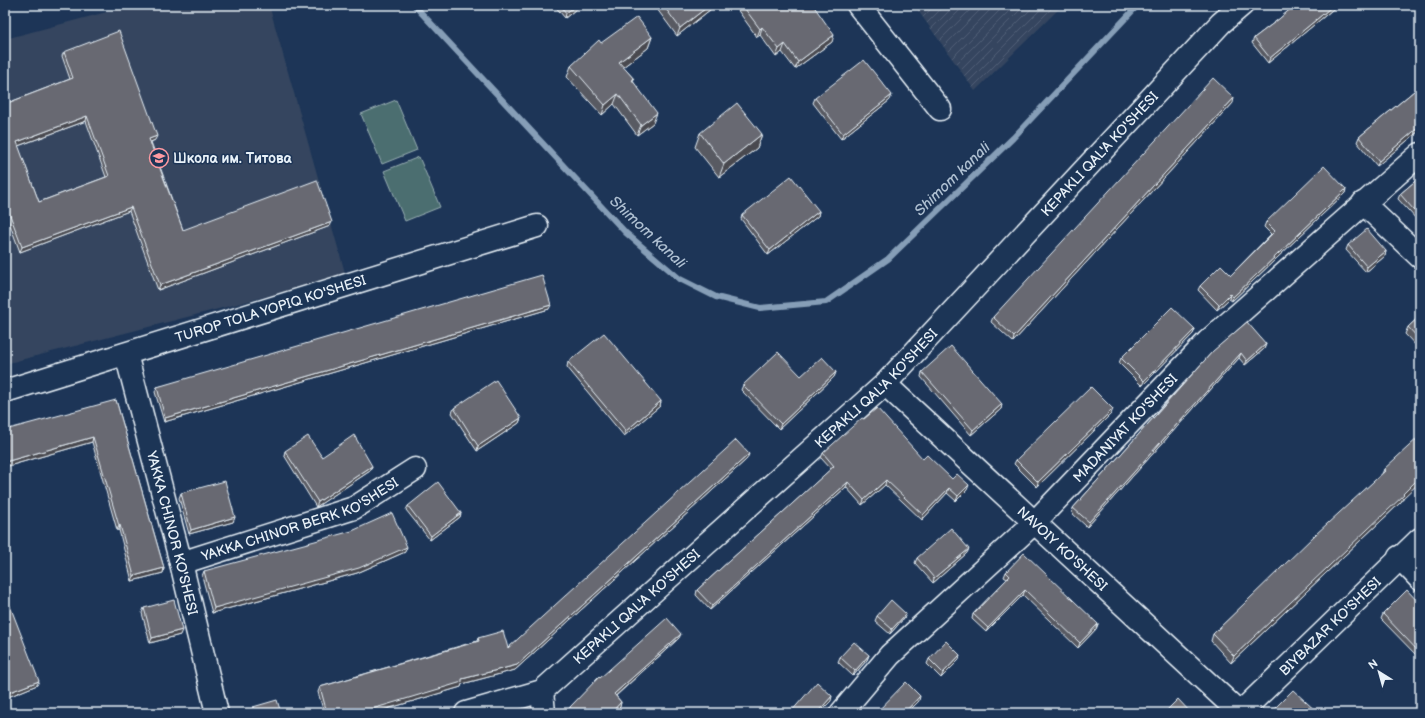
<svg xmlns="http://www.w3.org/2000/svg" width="1425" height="718" font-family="'Balsamiq Sans',sans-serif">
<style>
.built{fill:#34455f}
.industrial{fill:url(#industrial-furrows)}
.green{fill:#4b6e70;stroke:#9ab0b4}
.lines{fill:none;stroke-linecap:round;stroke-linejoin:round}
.stream{stroke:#869eb7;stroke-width:6}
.minor-casing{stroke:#e8f1f8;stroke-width:25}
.minor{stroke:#1d3557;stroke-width:22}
.wall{fill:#595a62;stroke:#e8f1f8;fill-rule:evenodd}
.shaded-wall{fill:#494a50;stroke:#e8f1f8}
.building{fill:#686972;stroke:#e8f1f8;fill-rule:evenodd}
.labels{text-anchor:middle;stroke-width:3;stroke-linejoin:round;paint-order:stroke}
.street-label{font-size:14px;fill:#e8f1f8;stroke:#1d3557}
.poi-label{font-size:14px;font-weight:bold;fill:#e8f1f8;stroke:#1d3557;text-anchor:start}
.water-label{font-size:15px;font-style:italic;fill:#afc0d2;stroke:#1d3557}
</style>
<defs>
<pattern id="industrial-furrows" width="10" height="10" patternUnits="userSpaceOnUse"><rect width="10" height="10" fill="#34455f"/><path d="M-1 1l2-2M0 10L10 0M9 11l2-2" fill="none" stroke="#516077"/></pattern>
</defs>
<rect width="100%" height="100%" fill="#1d3557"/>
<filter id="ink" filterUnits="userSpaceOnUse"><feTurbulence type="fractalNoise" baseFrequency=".025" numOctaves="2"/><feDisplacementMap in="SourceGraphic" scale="8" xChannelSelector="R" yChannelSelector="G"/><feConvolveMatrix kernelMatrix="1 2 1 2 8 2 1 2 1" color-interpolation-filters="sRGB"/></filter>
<g filter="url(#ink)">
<!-- built -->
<polygon class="built" points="133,5 269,5 346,276 5,364 5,39"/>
<!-- industrial -->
<polygon class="industrial" points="914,5 1063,5 975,91"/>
<!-- green -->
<g class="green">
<polygon points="396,100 417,150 382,164 361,114"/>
<polygon points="419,157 440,207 405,221 384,171"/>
</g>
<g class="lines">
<!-- stream -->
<polyline class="stream" points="414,5 626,233 680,279 716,297 760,308 826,302 888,259 1013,138 1138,5"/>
<defs>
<g id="minor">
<polyline points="858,5 940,109"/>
<polyline points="1363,203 1420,257"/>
<path id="s1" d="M126 354 181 563 217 713"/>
<path id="s2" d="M885 384 1240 713"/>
<path id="s3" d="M5 391 537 226"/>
<polyline points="1399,557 1420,579"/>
<path id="s4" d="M181 563 354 508 415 469"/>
<polyline points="542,691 544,713"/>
<path id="s5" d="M466 713 542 691 885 384 1221 23 1242 5"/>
<path id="s6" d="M841 713 890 655 1034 523 1208 341 1420 154"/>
<path id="s7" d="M1240 713 1420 539"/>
</g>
</defs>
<!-- minor casing -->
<use href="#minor" class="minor-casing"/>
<!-- minor -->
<use href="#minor" class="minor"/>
</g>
<!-- wall -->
<g class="wall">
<polygon points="554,5 581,5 565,18"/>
<polygon points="654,5 716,5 677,36"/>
<polygon points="734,5 813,5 832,42 795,69 782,52 776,57 760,35 757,37"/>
<polygon points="1295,5 1338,5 1268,63 1252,43 1254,38 1279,19"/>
<polygon points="652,37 648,48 623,67 634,79 633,81 653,123 637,135 614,104 602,115 567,77 571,66 601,43"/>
<path d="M64 52 155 140 151 142 183 230 330 226 158 290 129 211 20 252 5 211V104L70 79 62 56ZM86 121 106 177 39 202 18 146Z"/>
<polygon points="1420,86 1420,130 1377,166 1357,142 1359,137"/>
<polygon points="815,98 890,100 841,139 813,103"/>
<polygon points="1233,103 1013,342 991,322 993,317"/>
<polygon points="700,133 762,134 757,148 719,177 695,147"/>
<polygon points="1420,177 1420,220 1418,221 1398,199 1400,194"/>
<polygon points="1346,189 1345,193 1232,301 1229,299 1217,310 1198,290 1200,286 1231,275 1271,234 1264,227 1266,222"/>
<polygon points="819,211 818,216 768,255 741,219 742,215"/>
<polygon points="1348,245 1386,251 1385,256 1366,272 1346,250"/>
<polygon points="549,309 164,422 155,392 157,387"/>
<polygon points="1420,316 1420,350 1405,334 1408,327"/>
<polygon points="1195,329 1193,334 1142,386 1119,363 1121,358"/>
<polygon points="1266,344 1264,349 1245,365 1239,358 1087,527 1072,513 1073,508 1213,351"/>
<polygon points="568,362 661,401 660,406 624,436 567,367"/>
<polygon points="836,372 834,377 779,429 741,390 743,385"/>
<polygon points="922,372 1002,404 1001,409 971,435 921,377"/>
<polygon points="116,400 164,568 163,573 132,581 119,530 117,530 92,442 5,467"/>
<polygon points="454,408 521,418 519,423 477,451 452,413"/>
<polygon points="1111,414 1037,487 1014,464 1016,460"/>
<polygon points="864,419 952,479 967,490 956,501 947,493 922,520 885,485 862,505 846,487 710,610 696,595 697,590 831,469 821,458 823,453"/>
<polygon points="285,451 322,457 372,466 370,471 316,507 284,455"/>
<polygon points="747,459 515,670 462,684 461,687 373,713 324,713 318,692 320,687 477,641 478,638 508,648"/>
<polygon points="1384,469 1403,498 1401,502 1231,663 1211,641 1213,634 1382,474"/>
<polygon points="181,493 235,517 233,522 189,534 179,498"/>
<polygon points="408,506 461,513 460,517 430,540 406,510"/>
<polygon points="405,552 357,573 212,613 202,576 204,571"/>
<polygon points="967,553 933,583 915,563 917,558"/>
<polygon points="1006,572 1098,624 1096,629 1078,648 1023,595 986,632 972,619 973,614 1007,579 1004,577"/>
<polygon points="5,593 37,685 8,697 5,688"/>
<polygon points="1420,604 1420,659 1381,619 1383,614"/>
<polygon points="144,608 180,635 150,643 142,613"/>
<polygon points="906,614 904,618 890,634 875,621 877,616"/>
<polygon points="679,638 616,696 621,702 620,707 614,713 569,713 570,707 600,678"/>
<polygon points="869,655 867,660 853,676 838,662 840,657"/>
<polygon points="929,659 959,660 941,678 927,664"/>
<polygon points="253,707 281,713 251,713 251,711"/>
<polygon points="1275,708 1318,713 1273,713"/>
</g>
<!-- shaded-wall -->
<g class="shaded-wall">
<polygon points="577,5 581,5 565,18 566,13"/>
<polygon points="710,5 716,5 677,36 680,28"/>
<polygon points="1334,5 1338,5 1268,63 1270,58"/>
<polygon points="762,27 760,35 757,37 760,29"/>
<polygon points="834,35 832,42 795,69 798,62"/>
<polygon points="652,37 648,48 615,73 619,62"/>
<polygon points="785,44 782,52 776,57 779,49"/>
<polygon points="618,94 614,104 602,115 605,105"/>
<polygon points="892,95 890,100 841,139 843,134"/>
<polygon points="1234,98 1233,103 1013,342 1014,337"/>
<polygon points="657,113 653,123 637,135 641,125"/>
<polygon points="87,116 86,121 15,147 17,142"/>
<polygon points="1420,126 1420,130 1377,166 1379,161"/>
<polygon points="762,134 757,148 719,177 724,164"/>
<polygon points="157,136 155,140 148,143 149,139"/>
<polygon points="1346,189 1345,193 1232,301 1233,297"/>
<polygon points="131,207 129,211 20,252 22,247"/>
<polygon points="819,211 818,216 768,255 770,250"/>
<polygon points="332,222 330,226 158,290 160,285"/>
<polygon points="1386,251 1385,256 1366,272 1367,267"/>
<polygon points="1230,294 1229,299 1217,310 1219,305"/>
<polygon points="551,305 549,309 164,422 165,418"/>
<polygon points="1195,329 1193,334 1142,386 1144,381"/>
<polygon points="1266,344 1264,349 1245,365 1247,361"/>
<polygon points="1241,353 1239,358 1087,527 1089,522"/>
<polygon points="836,372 834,377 779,429 781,424"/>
<polygon points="661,401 660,406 624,436 626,431"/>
<polygon points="1002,404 1001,409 971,435 973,430"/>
<polygon points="1113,409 1111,414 1037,487 1038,482"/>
<polygon points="521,418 519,423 477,451 478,446"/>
<polygon points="93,437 92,442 5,467 5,462"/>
<polygon points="749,454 747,459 515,670 462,684 461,687 373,713 359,713 462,679 517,665"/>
<polygon points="372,466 370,471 316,507 318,502"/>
<polygon points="1420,477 1420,482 1403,498 1401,502 1231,663 1234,656"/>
<polygon points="886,480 885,485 862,505 864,500"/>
<polygon points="848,482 846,487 710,610 712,606"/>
<polygon points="969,485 967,490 956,501 958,496"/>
<polygon points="949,488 947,493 922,520 923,515"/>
<polygon points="461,513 460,517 430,540 431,536"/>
<polygon points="235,517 233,522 189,534 191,530"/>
<polygon points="120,525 119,530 117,530 119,526"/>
<polygon points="407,547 405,552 357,573 212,613 214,608"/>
<polygon points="969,549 967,553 933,583 934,578"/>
<polygon points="164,568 163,573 132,581 134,576"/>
<polygon points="1025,590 1023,595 986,632 988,628"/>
<polygon points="906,614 904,618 890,634 892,629"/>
<polygon points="1098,624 1096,629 1078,648 1080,643"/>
<polygon points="182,630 180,635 150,643 152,638"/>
<polygon points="681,634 679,638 612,699 614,694"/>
<polygon points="869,655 867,660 853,676 855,671"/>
<polygon points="960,655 959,660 941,678 943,673"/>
<polygon points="39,681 37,685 8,697 10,692"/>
<polygon points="832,696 831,701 819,713 817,713"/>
<polygon points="920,696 919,701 907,713 904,713"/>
<polygon points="621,702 620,707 614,713 611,713"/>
</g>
<!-- building -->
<g class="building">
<polygon points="560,5 577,5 566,13"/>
<polygon points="663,5 710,5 680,28"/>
<polygon points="742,5 813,5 834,35 798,62 785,44 779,49 762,27 760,29"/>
<polygon points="1295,5 1334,5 1270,58 1254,38 1279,19"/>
<polygon points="637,17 652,37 619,62 634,79 632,80 657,113 641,125 618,94 605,105 571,66 599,40 601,43"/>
<path d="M119 31 157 136 149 139 183 230 317 180 332 222 160 285 131 207 22 247 5 202V104L73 78 64 52ZM87 116 109 176 39 202 17 142Z"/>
<polygon points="864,60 892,95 843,134 815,98"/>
<polygon points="1213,78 1234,98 1014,337 993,317"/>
<polygon points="1420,86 1420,126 1379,161 1359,137"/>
<polygon points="737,103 762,134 724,164 700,133"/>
<polygon points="1324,166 1346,189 1233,297 1230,294 1219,305 1200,286 1221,265 1231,275 1275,231 1266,222"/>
<polygon points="791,176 819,211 770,250 742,215"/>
<polygon points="1420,177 1420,217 1400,194"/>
<polygon points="1367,229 1386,251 1367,267 1348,245"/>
<polygon points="542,275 551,305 165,418 157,387"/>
<polygon points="1172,307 1195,329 1144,381 1121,358"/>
<polygon points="1420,316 1420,340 1408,327"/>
<polygon points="1247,322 1266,344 1247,361 1241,353 1089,522 1073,508 1213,351"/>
<polygon points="604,333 661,401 626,431 568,362"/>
<polygon points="951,346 1002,404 973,430 922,372"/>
<polygon points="778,352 801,376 822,357 836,372 781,424 743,385"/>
<polygon points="496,380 521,418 478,446 454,408"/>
<polygon points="1091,387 1113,409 1038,482 1016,460"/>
<polygon points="116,400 164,568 134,576 120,525 119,526 93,437 5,462 5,430"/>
<polygon points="877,408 923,459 927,455 952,479 957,474 969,485 958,496 949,488 923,515 886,480 864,500 848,482 712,606 697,590 834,466 823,453 862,418 864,419"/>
<polygon points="354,435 372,466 318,502 285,451 308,436 322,457"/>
<polygon points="1420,436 1420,477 1403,494 1404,495 1234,656 1213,634 1316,534 1385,471 1384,469"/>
<polygon points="736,440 749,454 517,665 462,679 462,682 359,713 327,713 320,687 479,641 478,638 503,631 508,648"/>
<polygon points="225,481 235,517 191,530 181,493"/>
<polygon points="438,482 461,513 431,536 408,506"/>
<polygon points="392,513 407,547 359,568 214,608 204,571 352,531"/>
<polygon points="951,528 969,549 934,578 917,558"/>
<polygon points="1024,553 1098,624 1080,643 1025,590 988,628 973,614 1010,576 1006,572"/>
<polygon points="1407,590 1420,604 1420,653 1383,614"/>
<polygon points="5,593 39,681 10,692 5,679"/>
<polygon points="174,600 182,630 152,638 144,608"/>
<polygon points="891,600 906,614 892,629 877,616"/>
<polygon points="667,618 681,634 614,694 621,702 611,713 571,713 570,707 599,677 600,678"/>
<polygon points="946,641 960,655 943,673 929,659"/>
<polygon points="854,642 869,655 855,671 840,657"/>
<polygon points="817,682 832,696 817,713 790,713"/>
<polygon points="906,682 920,696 904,713 876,713"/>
<polygon points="1293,690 1318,713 1280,713 1275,708"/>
<polygon points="1178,699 1191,713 1164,713"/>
<polygon points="277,700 281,713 254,713 253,707"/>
</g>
</g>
<!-- icons -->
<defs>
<symbol id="school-ring" viewBox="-11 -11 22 22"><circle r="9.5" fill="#1d3557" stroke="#ff9aa2" stroke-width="1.5"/><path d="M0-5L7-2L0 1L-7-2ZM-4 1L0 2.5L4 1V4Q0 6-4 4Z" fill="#ff9aa2"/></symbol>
</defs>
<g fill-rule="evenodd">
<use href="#school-ring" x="148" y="147" width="22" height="22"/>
</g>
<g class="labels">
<!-- street labels -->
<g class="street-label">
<text dy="5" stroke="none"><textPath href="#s5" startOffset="854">KEPAKLI QAL'A KO'SHESI</textPath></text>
<text dy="5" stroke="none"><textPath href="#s3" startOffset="278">TUROP TOLA YOPIQ KO'SHESI</textPath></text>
<text dy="5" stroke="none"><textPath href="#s5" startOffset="530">KEPAKLI QAL'A KO'SHESI</textPath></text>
<text dy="5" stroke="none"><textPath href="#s6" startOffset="403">MADANIYAT KO'SHESI</textPath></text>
<text dy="5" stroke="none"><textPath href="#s4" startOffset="127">YAKKA CHINOR BERK KO'SHESI</textPath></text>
<text dy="5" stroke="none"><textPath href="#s1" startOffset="185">YAKKA CHINOR KO'SHESI</textPath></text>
<text dy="5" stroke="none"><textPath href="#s2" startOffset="242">NAVOIY KO'SHESI</textPath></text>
<text dy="5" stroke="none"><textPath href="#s5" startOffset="206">KEPAKLI QAL'A KO'SHESI</textPath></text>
<text dy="5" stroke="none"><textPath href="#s7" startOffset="125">BIYBAZAR KO'SHESI</textPath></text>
</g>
<!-- poi labels -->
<g class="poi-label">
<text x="173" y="163">Школа им. Титова</text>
</g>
<!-- water labels -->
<g class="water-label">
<text transform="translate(952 179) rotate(-44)" y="5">Shimom kanali</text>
<text transform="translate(648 232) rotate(43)" y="5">Shimom kanali</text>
</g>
</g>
<!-- margin -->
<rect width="1425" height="718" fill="none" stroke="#1d3557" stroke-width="20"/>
<rect x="10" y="10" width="1405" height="698" fill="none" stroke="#e8f1f8" stroke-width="1.5" filter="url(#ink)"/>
<!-- north arrow -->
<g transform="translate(1379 672) rotate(323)" stroke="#1d3557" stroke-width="3" paint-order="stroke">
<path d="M0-3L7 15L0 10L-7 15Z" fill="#e8f1f8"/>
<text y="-6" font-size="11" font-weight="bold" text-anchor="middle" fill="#e8f1f8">N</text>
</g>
</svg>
